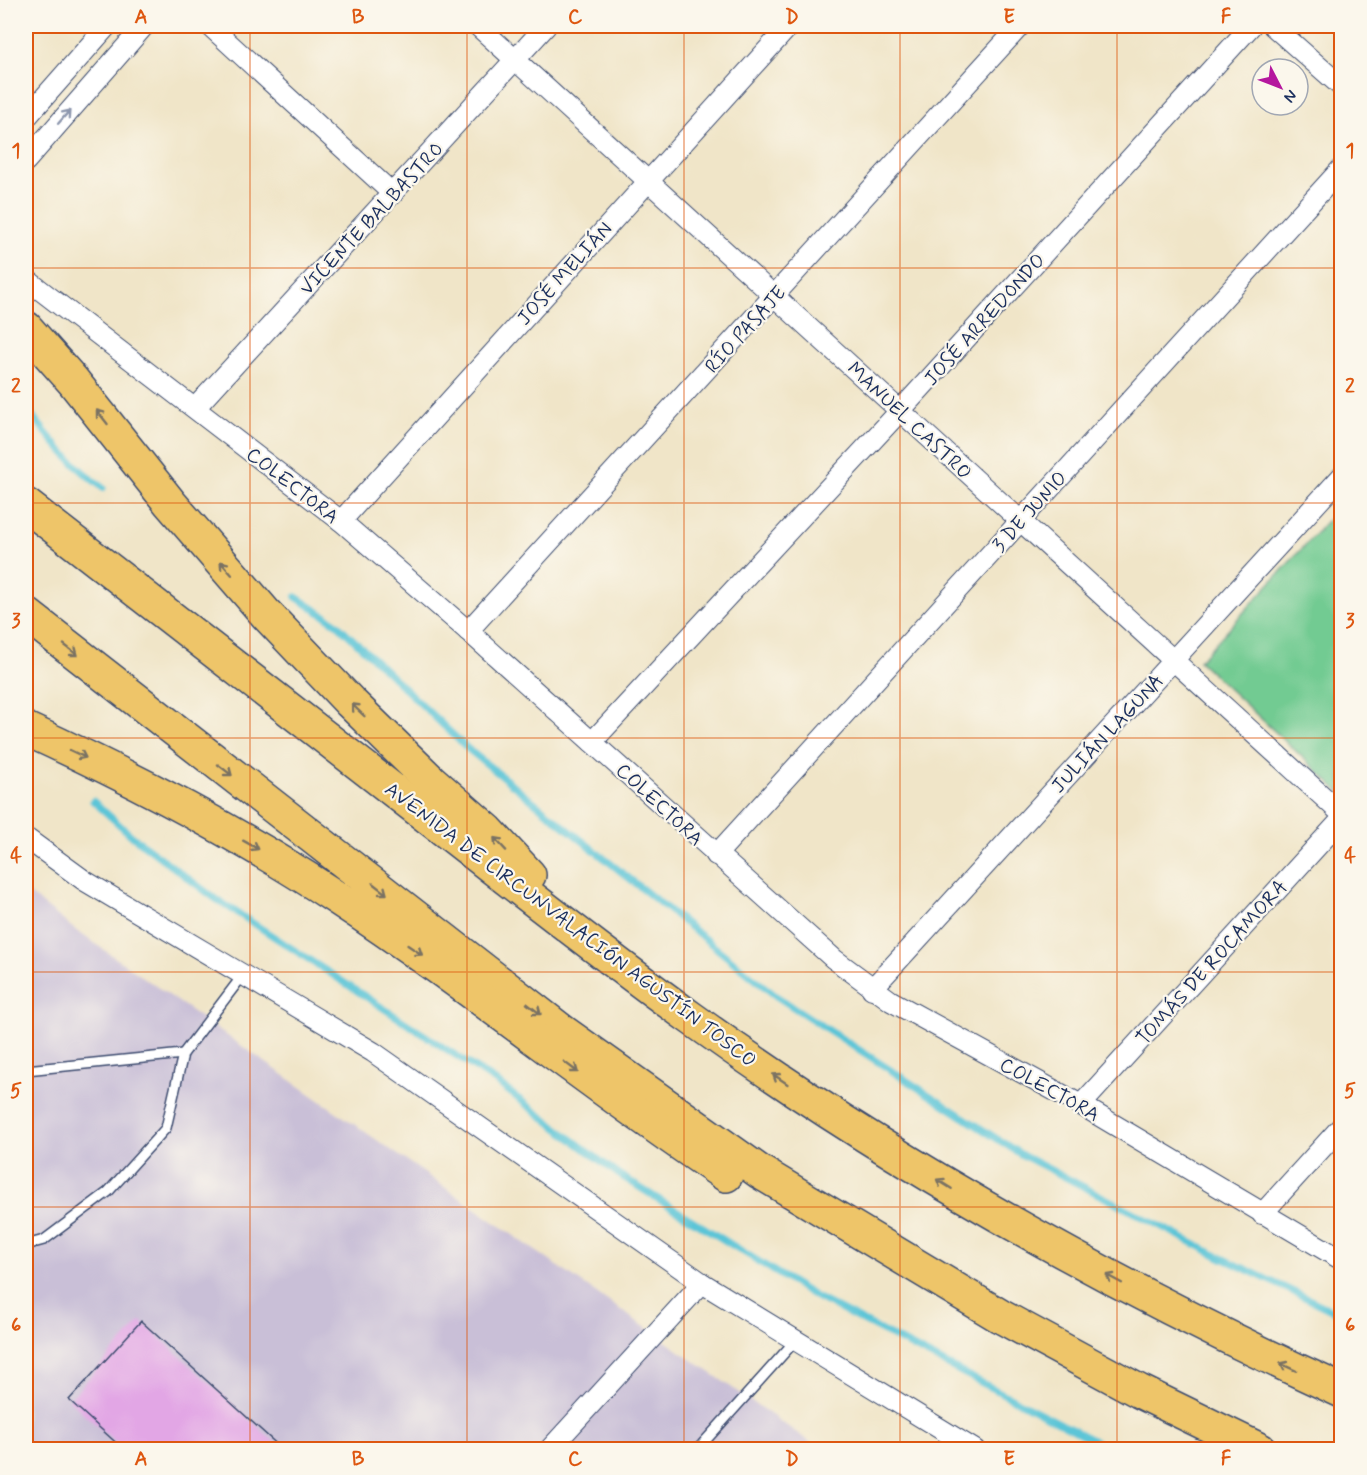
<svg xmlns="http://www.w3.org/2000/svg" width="1367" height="1475" font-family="Mynerve,sans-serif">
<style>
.industrial{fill:#c9bfd7}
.green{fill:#72cb92;stroke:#467d78;stroke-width:1.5}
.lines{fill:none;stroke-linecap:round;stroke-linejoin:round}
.stream{stroke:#5bc5d7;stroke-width:7}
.building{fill:#e2a6e5}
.lane-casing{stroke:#3b4a6e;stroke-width:12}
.street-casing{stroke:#3b4a6e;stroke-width:22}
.highway-casing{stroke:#3b4a6e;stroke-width:36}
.lane{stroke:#fff;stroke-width:9}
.street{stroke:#fff;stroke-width:20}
.highway{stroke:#eec569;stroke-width:33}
.oneway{stroke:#8d97ae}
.oneway2{stroke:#7a7263}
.grid{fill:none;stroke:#de5710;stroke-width:1.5;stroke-opacity:0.55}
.labels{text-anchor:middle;stroke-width:4.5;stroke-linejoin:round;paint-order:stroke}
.street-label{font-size:20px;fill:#1b2f5e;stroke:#fbf7ec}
.neatline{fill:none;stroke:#de5710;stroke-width:2}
.grid-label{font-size:20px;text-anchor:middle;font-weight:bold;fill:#de5710}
</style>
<rect width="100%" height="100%" fill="#fbf7ec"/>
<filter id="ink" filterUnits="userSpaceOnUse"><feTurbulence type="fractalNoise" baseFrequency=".0167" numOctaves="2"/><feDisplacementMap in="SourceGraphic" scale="12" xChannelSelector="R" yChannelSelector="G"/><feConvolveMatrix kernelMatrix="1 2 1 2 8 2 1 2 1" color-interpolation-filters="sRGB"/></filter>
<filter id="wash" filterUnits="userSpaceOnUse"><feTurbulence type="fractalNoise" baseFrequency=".008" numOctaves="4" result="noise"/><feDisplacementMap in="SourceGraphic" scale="24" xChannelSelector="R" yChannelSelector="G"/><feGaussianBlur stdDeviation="1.35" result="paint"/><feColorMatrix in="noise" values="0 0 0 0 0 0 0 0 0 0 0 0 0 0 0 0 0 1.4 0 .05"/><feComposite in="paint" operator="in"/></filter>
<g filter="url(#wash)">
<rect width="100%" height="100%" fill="#f0e5c8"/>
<!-- industrial -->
<polygon class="industrial" points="26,891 74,929 820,1449 26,1449"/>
<!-- green -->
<polygon class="green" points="1341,506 1341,793 1199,661"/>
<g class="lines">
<!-- stream -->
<g class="stream">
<path d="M26 407C49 438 71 464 103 488"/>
<polyline points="296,597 336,623 468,749 776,996 1022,1155 1216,1255 1342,1315"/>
<polyline points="93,801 133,837 213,897 495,1081 618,1174 814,1296 1112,1450"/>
</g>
</g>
<g id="blocks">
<!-- building -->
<polygon class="building" points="141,1321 282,1449 123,1449 69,1400"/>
</g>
</g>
<g filter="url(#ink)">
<use href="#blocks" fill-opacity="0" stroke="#3b4a6e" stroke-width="1.5"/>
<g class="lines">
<defs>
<g id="lane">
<polyline points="26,1070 183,1054"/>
<polyline points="26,1245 44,1240 108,1192 166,1128 183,1054 243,975"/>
<polyline points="697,1450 795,1341"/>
</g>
<g id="street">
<polyline points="210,26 393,194"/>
<polyline points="478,26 1342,814"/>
<polyline points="1273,26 1342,87"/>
<polyline points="26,118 107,26"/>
<polyline points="26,161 144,26"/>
<polyline points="26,279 341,521 468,631 834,959 891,1001 1081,1105 1342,1260"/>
<polyline points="195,408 546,26"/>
<polyline points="341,521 789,26"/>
<polyline points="468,631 1020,26"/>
<polyline points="592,742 900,411 1251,26"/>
<polyline points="26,838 85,881 373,1052 702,1283 975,1450"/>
<polyline points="716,855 1342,168"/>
<polyline points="872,989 1342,476"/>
<polyline points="1081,1105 1342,819"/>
<polyline points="1262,1214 1342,1126"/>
<polyline points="549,1450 702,1283"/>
</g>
<g id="highway">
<polyline points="26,328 73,381 170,503 266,614 350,702 430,780 488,831 529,875"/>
<path d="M26 505C154 605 283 704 411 804 504 876 595 949 691 1018 894 1164 1114 1287 1342 1391"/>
<polyline points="26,614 563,1032 760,1172 1000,1316 1139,1391 1260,1450"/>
<path d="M26 729C133 778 239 833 337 898 470 985 593 1087 726 1175"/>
</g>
</defs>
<!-- lane casing -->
<use href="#lane" class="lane-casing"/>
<!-- street casing -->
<use href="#street" class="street-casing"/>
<!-- highway casing -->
<use href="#highway" class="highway-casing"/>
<!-- lane -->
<use href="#lane" class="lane"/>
<!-- street -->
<use href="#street" class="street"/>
<!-- highway -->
<use href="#highway" class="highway"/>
</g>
<!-- one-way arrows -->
<defs><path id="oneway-shaft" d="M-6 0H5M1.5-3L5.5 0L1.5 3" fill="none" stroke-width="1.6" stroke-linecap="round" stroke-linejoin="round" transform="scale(1.5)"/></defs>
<use class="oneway" href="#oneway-shaft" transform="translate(64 117) rotate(-49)"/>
<g class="oneway2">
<use href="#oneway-shaft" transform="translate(102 417) rotate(-128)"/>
<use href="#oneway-shaft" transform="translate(226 568) rotate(-131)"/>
<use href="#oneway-shaft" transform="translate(71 650) rotate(38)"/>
<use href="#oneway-shaft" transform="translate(358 710) rotate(-136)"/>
<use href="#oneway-shaft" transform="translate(78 754) rotate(26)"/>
<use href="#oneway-shaft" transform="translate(225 770) rotate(38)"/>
<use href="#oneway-shaft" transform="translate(500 844) rotate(-133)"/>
<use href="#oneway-shaft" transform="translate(251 845) rotate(29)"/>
<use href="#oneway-shaft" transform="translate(380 889) rotate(38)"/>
<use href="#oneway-shaft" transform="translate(415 950) rotate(34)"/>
<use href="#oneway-shaft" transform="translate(534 1009) rotate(38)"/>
<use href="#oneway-shaft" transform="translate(571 1067) rotate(37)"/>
<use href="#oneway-shaft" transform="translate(780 1079) rotate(-146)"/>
<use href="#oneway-shaft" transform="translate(944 1184) rotate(-148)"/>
<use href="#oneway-shaft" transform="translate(1114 1279) rotate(-152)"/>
<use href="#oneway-shaft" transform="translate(1288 1367) rotate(-155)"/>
</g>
</g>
<!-- grid -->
<path class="grid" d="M250 26V1450M467 26V1450M684 26V1450M900 26V1450M1117 26V1450M26 268H1342M26 503H1342M26 738H1342M26 972H1342M26 1207H1342"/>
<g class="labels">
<!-- street labels -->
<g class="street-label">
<text transform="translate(371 218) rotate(-47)" y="7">VICENTE BALBASTRO</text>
<text transform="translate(564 273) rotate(-48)" y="7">JOSÉ MELIÁN</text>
<text transform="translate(984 319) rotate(-48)" y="7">JOSÉ ARREDONDO</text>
<text transform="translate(745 329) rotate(-48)" y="7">RÍO PASAJE</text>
<text transform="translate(910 420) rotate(43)" y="7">MANUEL CASTRO</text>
<text transform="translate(293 485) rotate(38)" y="7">COLECTORA</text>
<text transform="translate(1029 511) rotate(-48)" y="7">3 DE JUNIO</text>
<text transform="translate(1107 733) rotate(-47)" y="7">JULIÁN LAGUNA</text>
<text transform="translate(660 804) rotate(43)" y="7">COLECTORA</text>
<text transform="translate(571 924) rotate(37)" y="7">AVENIDA DE CIRCUNVALACIÓN AGUSTÍN TOSCO</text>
<text transform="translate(1211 962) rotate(-48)" y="7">TOMÁS DE ROCAMORA</text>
<text transform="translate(1050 1089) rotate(29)" y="7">COLECTORA</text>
</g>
</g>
<!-- margin -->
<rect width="1367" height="1475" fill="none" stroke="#fbf7ec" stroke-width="66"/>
<!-- north arrow -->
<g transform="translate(1280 87) rotate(132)"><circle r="28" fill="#fbf7ec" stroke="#a1a7b3" stroke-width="1.5"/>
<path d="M0-4.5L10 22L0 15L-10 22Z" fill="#b5179e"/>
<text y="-9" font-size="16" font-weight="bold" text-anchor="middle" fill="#1b2f5e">N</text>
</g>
<rect x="33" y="33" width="1301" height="1409" class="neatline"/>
<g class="grid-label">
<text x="141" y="23">A</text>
<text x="358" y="23">B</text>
<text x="575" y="23">C</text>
<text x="792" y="23">D</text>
<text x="1009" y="23">E</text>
<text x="1226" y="23">F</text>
<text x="16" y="157">1</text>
<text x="1350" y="157">1</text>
<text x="16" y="392">2</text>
<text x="1350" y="392">2</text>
<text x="16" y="627">3</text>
<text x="1350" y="627">3</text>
<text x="16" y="862">4</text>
<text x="1350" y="862">4</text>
<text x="16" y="1097">5</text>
<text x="1350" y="1097">5</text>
<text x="16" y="1331">6</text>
<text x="1350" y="1331">6</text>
<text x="141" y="1465">A</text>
<text x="358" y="1465">B</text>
<text x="575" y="1465">C</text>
<text x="792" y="1465">D</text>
<text x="1009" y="1465">E</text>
<text x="1226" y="1465">F</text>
</g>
</svg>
